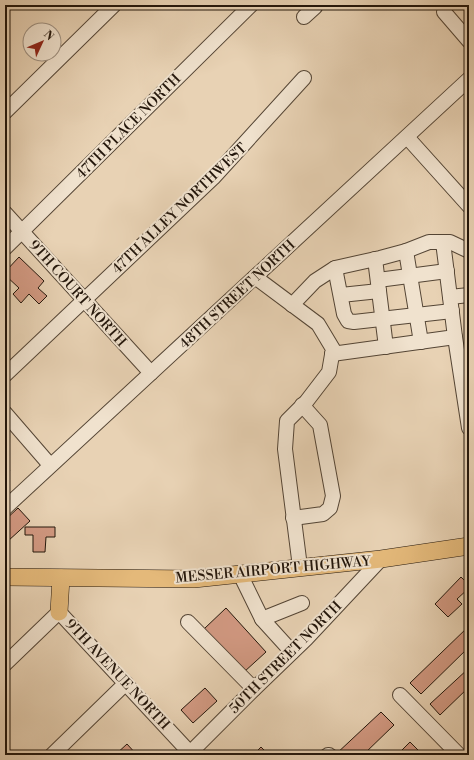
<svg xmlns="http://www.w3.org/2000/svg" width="474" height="760" font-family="'Libre Bodoni',serif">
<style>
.building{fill:#d29982;stroke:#23160b}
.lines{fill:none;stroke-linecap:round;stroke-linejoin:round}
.minor-casing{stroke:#544535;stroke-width:16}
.major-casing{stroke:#23160b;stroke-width:18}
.minor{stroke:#f0e2ce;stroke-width:14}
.major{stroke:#e4b97a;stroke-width:17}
.labels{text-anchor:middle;stroke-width:4;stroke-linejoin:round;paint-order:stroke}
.street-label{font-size:14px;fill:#23160b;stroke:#f0e2ce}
</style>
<rect width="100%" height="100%" fill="#e8d2b4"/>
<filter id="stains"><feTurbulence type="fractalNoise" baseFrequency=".005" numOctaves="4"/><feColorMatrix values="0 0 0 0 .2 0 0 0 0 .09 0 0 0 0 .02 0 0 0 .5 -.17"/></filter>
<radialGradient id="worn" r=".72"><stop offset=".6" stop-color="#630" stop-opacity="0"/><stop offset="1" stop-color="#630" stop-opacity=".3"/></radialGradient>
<!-- building -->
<g class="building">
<polygon points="19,257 44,281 38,288 47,296 39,304 29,294 21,303 13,294 19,288 5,275 5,272"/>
<polygon points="5,465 10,471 5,476"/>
<polygon points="18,508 30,521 8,541 5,538 5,520"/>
<polygon points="25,527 55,527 55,537 46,537 45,552 33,552 33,535 25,535"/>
<polygon points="461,577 469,585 469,588 457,599 462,604 448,617 435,604"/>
<polygon points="226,608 266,652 244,672 204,629"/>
<polygon points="469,626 469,647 421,694 410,683"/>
<polygon points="469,668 469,687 440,715 430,704"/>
<polygon points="205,688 217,701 193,723 181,710"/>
<polygon points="381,712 394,725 363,755 335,755"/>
<polygon points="410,742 423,755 397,755"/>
<polygon points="127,744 137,755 115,755"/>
<polygon points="261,747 269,755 253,755"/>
</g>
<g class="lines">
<defs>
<g id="minor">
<polyline points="444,12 469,41"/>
<polyline points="304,17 315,7 313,5"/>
<polyline points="5,112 114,5"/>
<polyline points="407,137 469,206"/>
<polyline points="5,213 151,373"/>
<polyline points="5,248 251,5"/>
<polyline points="406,251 421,342"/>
<polyline points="375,259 386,347"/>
<polyline points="335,268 344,314 348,321 354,322 452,311"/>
<polyline points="255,277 318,324 333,349 329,372 306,402 287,421 285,449 300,567"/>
<polyline points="378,280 447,271"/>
<polyline points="341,295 379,291"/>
<polyline points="450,297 469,295"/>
<polyline points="292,305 315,281 335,268 380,258 406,251 429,242 450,242 469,251"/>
<polyline points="455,337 469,428"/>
<polyline points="332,354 455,337 443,242"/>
<polyline points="5,375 213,178 304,78"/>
<polyline points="5,413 50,465"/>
<polyline points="5,508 469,79"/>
<polyline points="293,518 323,514 330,508 333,496 320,425 302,405"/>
<polyline points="240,574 262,619 292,652"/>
<polyline points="262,619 302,603"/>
<polyline points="188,622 254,689"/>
<polyline points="5,664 59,612 192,755"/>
<polyline points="400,695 459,755"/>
<polyline points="52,755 126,683"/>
<polyline points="188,755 254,689 306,639 381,559"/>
<polyline points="328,755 329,755"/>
</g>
<g id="major">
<polyline points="5,577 194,579 381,559 469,546"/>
<polyline points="59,612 61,578"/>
</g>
</defs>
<!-- minor casing -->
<use href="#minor" class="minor-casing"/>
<!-- major casing -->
<use href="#major" class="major-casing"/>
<!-- minor -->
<use href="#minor" class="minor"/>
<!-- major -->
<use href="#major" class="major"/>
</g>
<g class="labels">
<!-- street labels -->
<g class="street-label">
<text transform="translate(128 126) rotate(-45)" y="5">47TH PLACE NORTH</text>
<text transform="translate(179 208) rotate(-44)" y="5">47TH ALLEY NORTHWEST</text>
<text transform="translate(78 293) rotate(48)" y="5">9TH COURT NORTH</text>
<text transform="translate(237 294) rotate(-43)" y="5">48TH STREET NORTH</text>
<text transform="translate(273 569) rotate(-5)" y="5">MESSER AIRPORT HIGHWAY</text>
<text transform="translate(285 657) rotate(-45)" y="5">50TH STREET NORTH</text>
<text transform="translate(118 674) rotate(47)" y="5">9TH AVENUE NORTH</text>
</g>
</g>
<!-- margin -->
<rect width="474" height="760" fill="none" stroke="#e8d2b4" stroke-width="20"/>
<rect x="6" y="6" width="462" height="748" fill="none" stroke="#23160b" stroke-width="2"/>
<rect x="10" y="10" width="454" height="740" fill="none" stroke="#23160b"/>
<!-- north arrow -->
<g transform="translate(42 42) rotate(46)"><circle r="19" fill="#f0e2ce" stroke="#9e9080"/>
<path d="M0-3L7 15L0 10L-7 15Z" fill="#8f2418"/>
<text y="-6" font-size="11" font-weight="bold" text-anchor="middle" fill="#23160b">N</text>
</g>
<rect width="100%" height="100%" filter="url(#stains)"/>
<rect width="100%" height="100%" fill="url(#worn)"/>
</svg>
